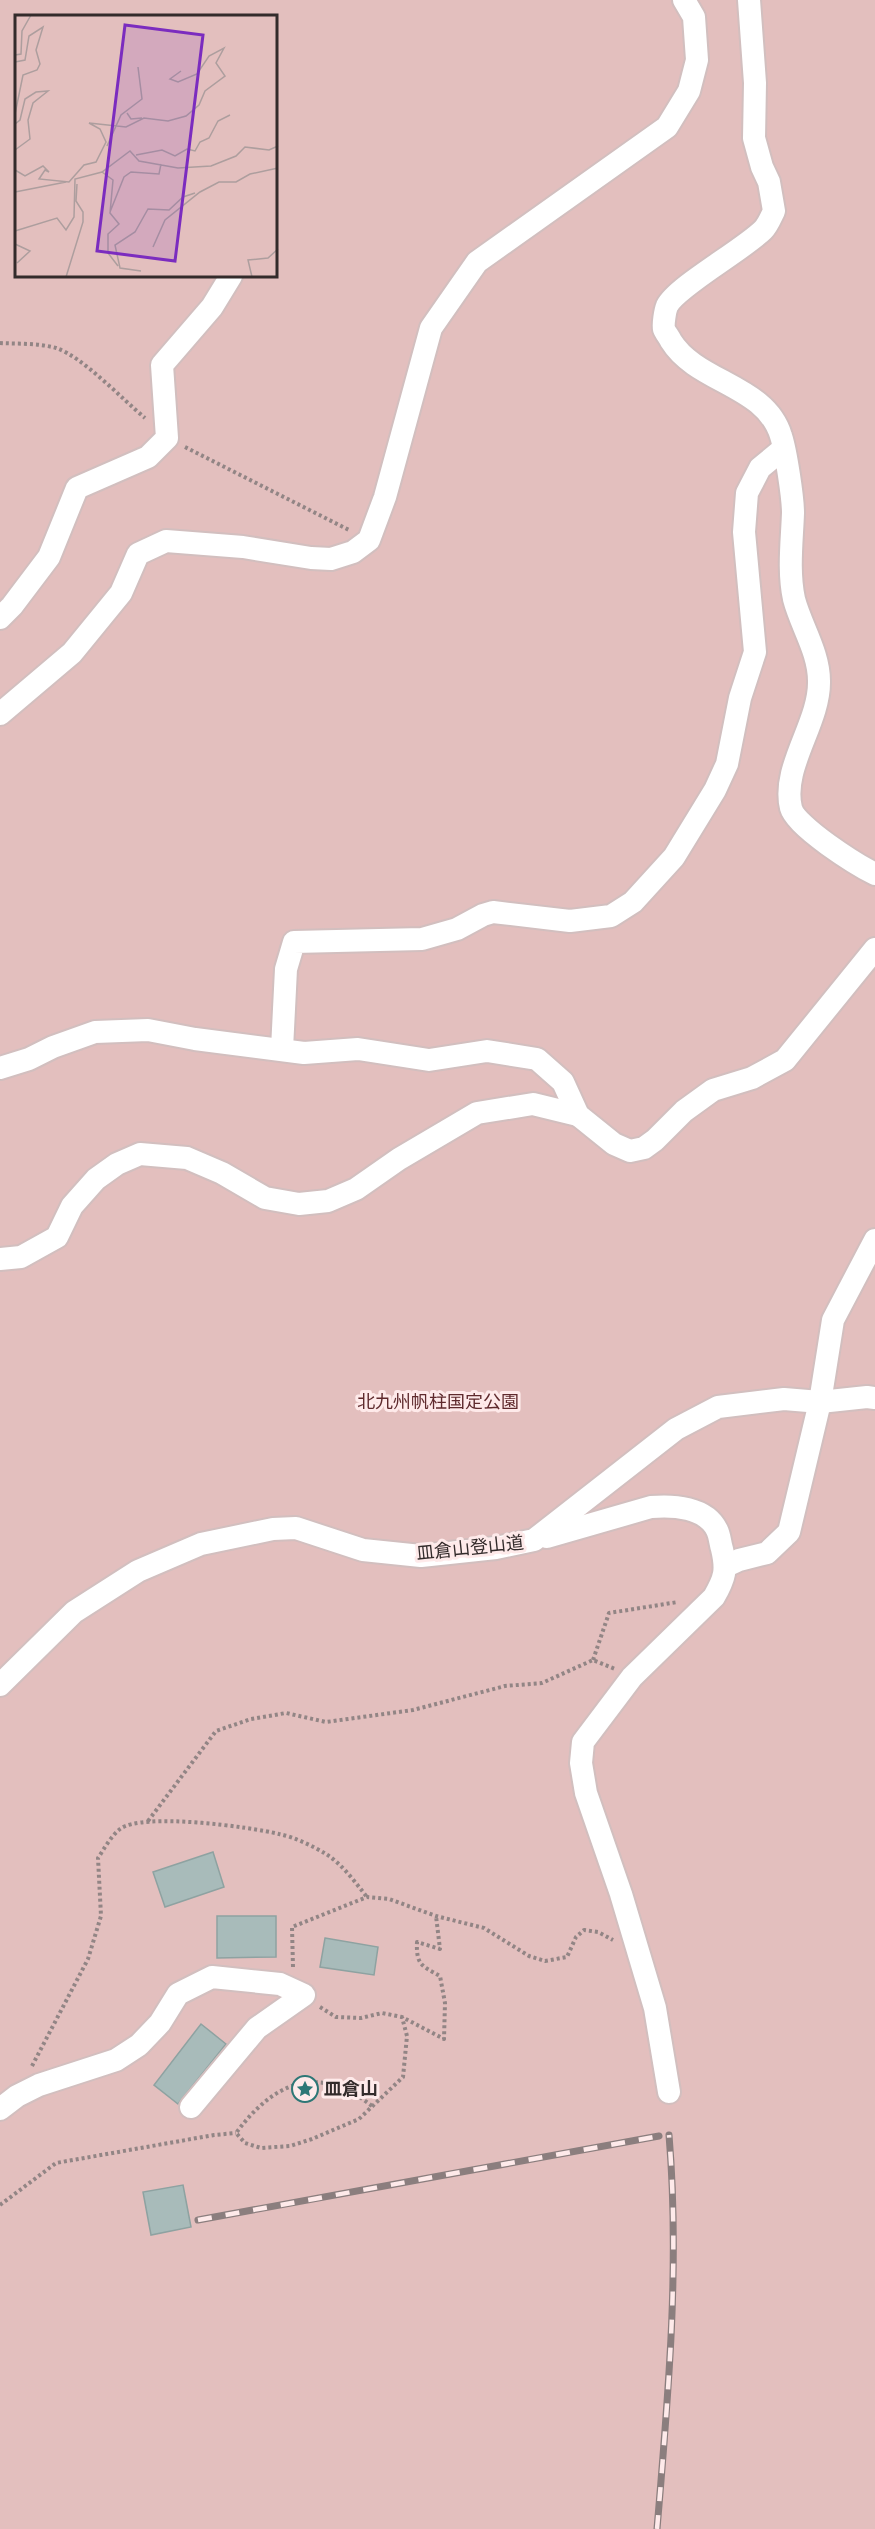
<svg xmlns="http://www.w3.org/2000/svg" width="875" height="2529" font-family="'DM Sans','Noto Sans JP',sans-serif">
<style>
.park{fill:#e3bfbe;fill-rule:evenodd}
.building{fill:#a8bbba;stroke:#8ea2a1;stroke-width:1.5}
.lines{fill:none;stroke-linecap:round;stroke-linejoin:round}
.minor-casing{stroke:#d2bfbf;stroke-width:26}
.path{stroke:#928585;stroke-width:4;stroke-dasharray:3 3;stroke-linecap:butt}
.minor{stroke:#fff;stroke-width:22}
.rail-casing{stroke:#8b7e7e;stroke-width:7}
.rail{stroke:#feeaea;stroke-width:4.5;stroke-dasharray:14;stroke-linecap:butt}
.labels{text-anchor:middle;stroke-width:6;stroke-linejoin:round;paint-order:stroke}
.park-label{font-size:18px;fill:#5f2a2d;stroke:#feeaea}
.street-label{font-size:18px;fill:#332b2b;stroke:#feeaea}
.poi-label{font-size:18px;font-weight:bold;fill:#332b2b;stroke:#feeaea;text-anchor:start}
.inset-road{fill:none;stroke:#ad9e9e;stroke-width:1.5}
.view{fill:#7b2cbf;fill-opacity:0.15;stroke:#7b2cbf;stroke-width:3}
.inset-edge{fill:none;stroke:#332b2b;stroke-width:3}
</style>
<rect width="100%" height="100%" fill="#feeaea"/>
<!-- park -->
<path class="park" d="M0 0H875V2529H0ZM16 16H276V276H16Z"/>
<!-- building -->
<g class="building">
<polygon points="213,1852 224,1887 165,1907 153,1872"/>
<polygon points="217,1916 276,1916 276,1957 217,1958"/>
<polygon points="325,1938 378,1947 374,1975 320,1967"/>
<polygon points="201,2024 226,2044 178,2104 154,2085"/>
<polygon points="183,2185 191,2227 151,2235 143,2192"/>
</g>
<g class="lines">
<defs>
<g id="minor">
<path d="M749 0 755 83 754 138 762 167 769 182 774 211C771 217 768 225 763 230 743 250 676 287 667 306 665 311 663 324 664 329 665 332 669 337 671 341 697 383 766 385 781 436 786 451 793 498 793 513 792 541 788 571 794 599 801 626 819 652 819 681 820 723 781 767 791 808 796 827 857 865 875 874"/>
<polyline points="0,618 12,606 49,557 77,488 148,457 167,438 162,365 212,307 231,276"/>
<polyline points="0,714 72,653 121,593 138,554 166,541 243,547 311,558 331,559 353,552 369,540 385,497 431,328 477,262 667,127 689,91 697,60 694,17 684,0"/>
<polyline points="282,1049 286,969 294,942 422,939 457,929 483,915 493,912 570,921 611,916 633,902 674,857 715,790 727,764 740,698 755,652 744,532 747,493 760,468 783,449"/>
<polyline points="0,1068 29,1059 53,1047 95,1032 148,1030 195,1039 304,1053 358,1049 429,1060 487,1051 537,1059 563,1082 578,1115 614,1144 630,1151 644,1148 655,1140 684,1111 713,1090 752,1078 785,1060 875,949"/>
<polyline points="0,1259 21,1257 57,1237 72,1206 96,1179 117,1164 140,1154 187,1158 222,1173 265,1198 299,1204 328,1201 356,1189 399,1159 477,1113 533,1104 578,1115"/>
<path d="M547 1537 651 1507C673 1505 706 1507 717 1530 720 1536 720 1543 722 1549 727 1570 725 1578 714 1597L632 1677 583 1742 581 1763 586 1793 621 1894 655 2008 669 2092"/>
<polyline points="726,1566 739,1560 767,1553 789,1532 820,1402 833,1320 875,1240"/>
<polyline points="0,1685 74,1612 138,1571 201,1544 273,1529 296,1528 363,1550 421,1556 496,1548 534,1540 676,1429 718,1407 784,1399 820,1402 867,1397 875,1398"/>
<polyline points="0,2109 17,2096 39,2085 116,2060 139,2045 160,2023 178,1994 212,1977 280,1984 304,1995 257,2028 191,2107"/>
</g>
</defs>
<!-- minor casing -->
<use href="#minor" class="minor-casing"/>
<!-- path -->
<g class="path">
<path d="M0 343C18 344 38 343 56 348 83 357 122 399 145 418"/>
<polyline points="185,447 349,530"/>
<polyline points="593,1660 609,1613 678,1602"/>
<polyline points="148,1821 216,1731 251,1719 286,1713 326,1722 413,1710 505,1686 542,1683 593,1660 615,1669"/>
<polyline points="293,1967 292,1927 367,1897 389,1899 436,1916 484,1928 529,1956 545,1961 567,1957 576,1937 584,1930 598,1932 613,1940"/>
<path d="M320 2007 336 2017 361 2018 382 2013 402 2017 444 2039 445 2003 440 1976C422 1966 416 1965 417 1942L440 1949 436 1916"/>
<path d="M32 2066 88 1959 101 1916 98 1858C104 1849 111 1836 120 1829 142 1812 251 1827 279 1834 294 1837 313 1846 326 1854 342 1864 355 1882 367 1897"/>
<path d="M372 2106C317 2063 274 2082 236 2133L245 2143 261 2148 290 2146 312 2139 359 2119 403 2077 407 2036 402 2017"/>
<polyline points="0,2205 56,2163 214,2135 236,2133"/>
</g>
<!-- minor -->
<use href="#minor" class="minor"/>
<defs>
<g id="rail">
<polyline points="198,2220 659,2136"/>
<path d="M657 2529C668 2398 680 2266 669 2135"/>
</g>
</defs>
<!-- rail casing -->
<use href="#rail" class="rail-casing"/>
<!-- rail -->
<use href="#rail" class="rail"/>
</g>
<!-- icons -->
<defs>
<symbol id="sight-ring" viewBox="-11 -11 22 22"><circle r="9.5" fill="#feeaea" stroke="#2d7776" stroke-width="1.5"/><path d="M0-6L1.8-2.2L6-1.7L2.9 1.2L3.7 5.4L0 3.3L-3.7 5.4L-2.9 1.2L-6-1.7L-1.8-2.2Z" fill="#2d7776"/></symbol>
</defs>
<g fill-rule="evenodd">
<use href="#sight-ring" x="290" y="2074" width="30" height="30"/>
</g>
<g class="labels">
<!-- park labels -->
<g class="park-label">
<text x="438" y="1408">北九州帆柱国定公園</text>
</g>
<!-- street labels -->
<g class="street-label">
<text transform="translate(470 1548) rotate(-6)" y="6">皿倉山登山道</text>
</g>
<!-- poi labels -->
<g class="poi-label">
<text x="324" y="2095">皿倉山</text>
</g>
</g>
<!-- overview -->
<g transform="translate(15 15)">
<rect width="262" height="262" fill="#feeaea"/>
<path d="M0 0H262V262H0Z" fill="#e3bfbe"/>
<path class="inset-road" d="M0 40 6 39 7 16 16 0M0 47 10 45 14 21 28 12 21 35 25 49 22 55 8 60 0 99M112 98 116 104 127 103M0 109 5 105 10 84 21 77 33 76 18 88 13 105 15 124 0 135M92 131 106 100 127 84 123 52M121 140 147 135 160 141 172 134 180 136 185 127 194 123 203 106 215 100M0 155 10 161 28 151 34 157 30 155 24 164 54 167 69 150 81 147 91 127 85 114 74 108 111 112 129 103 153 106 171 101 184 90 190 76 210 61 201 48 209 33 194 41 182 59 163 67 155 64 166 56M87 157 98 165 95 198 104 209 93 219V238L103 251M0 177 51 167M95 197 109 162 116 157 144 159 146 149M0 216 42 203 51 215 59 202 60 164 87 157 115 136 124 146 163 153 196 151 221 141 230 132 254 135 263 131M0 229 15 236 2 248M138 232 150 205 185 177 204 167H221L235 159 263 153M126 256 105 253 100 230 120 217 133 194 154 195 168 182 180 178M51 262 68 207V197L61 186 62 169M237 262 233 245 253 243 263 234"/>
<path class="view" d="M110 10 188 20 160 246 82 236Z"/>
<rect width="262" height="262" class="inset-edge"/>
</g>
</svg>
